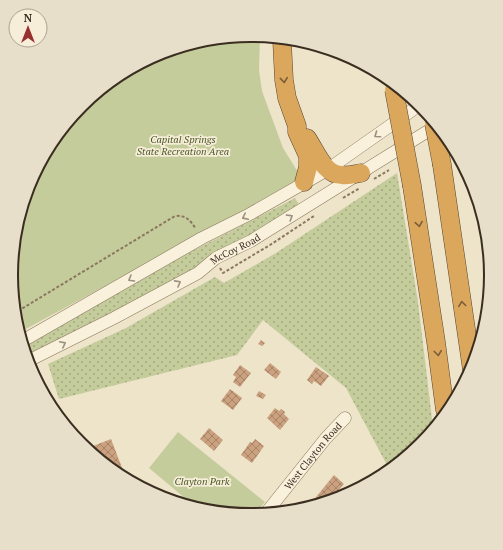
<svg xmlns="http://www.w3.org/2000/svg" width="503" height="550" font-family="'PT Serif',serif">
<style>
.grass{fill:url(#grass-dots)}
.green{fill:#c5cc9c}
.building{fill:url(#building-cross-hatch)}
.lines{fill:none;stroke-linecap:round;stroke-linejoin:round}
.minor-casing{stroke:#8a775d;stroke-width:13}
.highway-casing{stroke:#584531;stroke-width:19}
.path{stroke:#8a775d;stroke-width:2;stroke-dasharray:3 2;stroke-linecap:butt}
.minor{stroke:#f9f1dc;stroke-width:12}
.highway{stroke:#daa75c;stroke-width:18}
.highway-bridge-casing{stroke:#584531;stroke-width:19;stroke-linecap:butt}
.highway-bridge{stroke:#daa75c;stroke-width:18}
.oneway{stroke:#7b5e39}
.oneway2{stroke:#9a907e}
.labels{text-anchor:middle;stroke-width:3.5;stroke-linejoin:round;paint-order:stroke}
.park-label{font-size:10px;font-style:italic;fill:#4a5728;stroke:#f6eed8}
.street-label{font-size:10px;fill:#3b2e21;stroke:#f6eed8}
.rim{fill:none;stroke:#3b2e21;stroke-width:2}
</style>
<defs>
<pattern id="grass-dots" width="8" height="8" patternUnits="userSpaceOnUse"><rect width="8" height="8" fill="#c5cc9c"/><path d="M2 2h.1M6 6h.1" fill="none" stroke="#a1a67f" stroke-width="1.8" stroke-linecap="round"/></pattern>
<pattern id="building-cross-hatch" width="8" height="8" patternUnits="userSpaceOnUse"><rect width="8" height="8" fill="#cba17f"/><path d="M0 0l8 8M0 8l8-8" fill="none" stroke="#a68468"/></pattern>
</defs>
<rect width="100%" height="100%" fill="#eee4c9"/>
<!-- grass -->
<g class="grass">
<path d="M397 173 418 302 432 419C434 443 405 456 388 467L346 388 263 320 237 355 59 399 48 364 126 328 215 277 224 283 276 253Z"/>
<polygon points="295,198 302,210 28,360 25,345 140,278"/>
</g>
<!-- green -->
<g class="green">
<polygon points="252,35 260,36 259,70 262,91 283,148 301,177 298,182 22,331 11,275 29,183 82,105 160,53"/>
<polygon points="178,432 265,502 254,515 192,504 149,468"/>
</g>
<!-- building -->
<g class="building">
<polygon points="261,340 265,343 262,346 258,344"/>
<polygon points="270,363 281,372 276,379 264,370"/>
<polygon points="240,365 251,373 240,387 233,382 236,377 233,375"/>
<polygon points="316,367 329,376 321,386 314,381 312,384 307,380"/>
<polygon points="230,389 242,398 233,410 221,401"/>
<polygon points="259,391 266,395 263,399 256,396"/>
<polygon points="275,408 279,411 281,409 285,412 284,414 289,419 280,430 267,418"/>
<polygon points="209,428 223,440 214,451 200,439"/>
<polygon points="111,439 124,473 88,448"/>
<polygon points="255,439 264,446 252,463 241,455 250,442 252,443"/>
<polygon points="334,475 344,484 333,497 335,499 314,503 312,502"/>
<polygon points="167,492 175,500 161,498"/>
</g>
<g class="lines">
<defs>
<g id="minor">
<polyline points="24,340 202,238 250,214 327,170 421,104"/>
<path id="s1" d="M28 361 114 318 198 273 216 258 251 241 436 126"/>
<path id="s2" d="M266 513 326 438 345 418"/>
</g>
<g id="highway">
<polyline points="282,41 284,80 287,98 297,126 297,132 308,156 308,167 304,182"/>
<path d="M307 138C316 151 324 175 342 175 348 176 355 174 361 173"/>
<polyline points="442,165 472,370"/>
<polyline points="412,186 436,342 445,410"/>
</g>
</defs>
<!-- minor casing -->
<use href="#minor" class="minor-casing"/>
<!-- highway casing -->
<use href="#highway" class="highway-casing"/>
<!-- path -->
<g class="path">
<polyline points="374,179 389,170"/>
<polyline points="343,198 360,188"/>
<polyline points="220,268 223,273 270,245 314,216"/>
<path d="M18 311 175 216C186 215 190 220 196 229"/>
</g>
<!-- minor -->
<use href="#minor" class="minor"/>
<!-- highway -->
<use href="#highway" class="highway"/>
<defs>
<g id="highway-bridge">
<polyline points="394,90 412,186"/>
<polyline points="434,124 442,165"/>
</g>
</defs>
<!-- highway-bridge casing -->
<use href="#highway-bridge" class="highway-bridge-casing"/>
<!-- highway-bridge -->
<use href="#highway-bridge" class="highway-bridge"/>
</g>
<!-- one-way arrows -->
<defs><path id="oneway-chevron" d="M-2-3.5L2.5 0L-2 3.5" fill="none" stroke-width="1.6" stroke-linecap="round" stroke-linejoin="round"/></defs>
<g class="oneway">
<use href="#oneway-chevron" transform="translate(284 80) rotate(84)"/>
<use href="#oneway-chevron" transform="translate(419 224) rotate(81)"/>
<use href="#oneway-chevron" transform="translate(462 304) rotate(-98)"/>
<use href="#oneway-chevron" transform="translate(438 353) rotate(83)"/>
</g>
<g class="oneway2">
<use href="#oneway-chevron" transform="translate(377 135) rotate(145)"/>
<use href="#oneway-chevron" transform="translate(245 217) rotate(153)"/>
<use href="#oneway-chevron" transform="translate(290 217) rotate(-32)"/>
<use href="#oneway-chevron" transform="translate(131 279) rotate(150)"/>
<use href="#oneway-chevron" transform="translate(178 283) rotate(-29)"/>
<use href="#oneway-chevron" transform="translate(63 344) rotate(-27)"/>
</g>
<g class="labels">
<!-- park labels -->
<g class="park-label">
<text x="183" y="143">Capital Springs<tspan x="183" dy="12">State Recreation Area</tspan></text>
<text x="202" y="485">Clayton Park</text>
</g>
<!-- street labels -->
<g class="street-label">
<text dy="4" stroke="none"><textPath href="#s1" startOffset="236">McCoy Road</textPath></text>
<text dy="4" stroke="none"><textPath href="#s2" startOffset="74">West Clayton Road</textPath></text>
</g>
</g>
<!-- crop -->
<path d="M0 0H503V550H0ZM18 275a233 233 0 1 1 466 0a233 233 0 1 1-466 0Z" fill="#e7dfc9" fill-rule="evenodd"/>
<path class="rim" d="M18 275a233 233 0 1 1 466 0a233 233 0 1 1-466 0Z"/>
<!-- north arrow -->
<g transform="translate(28 28)"><circle r="19" fill="#f6eed8" stroke="#aba18f"/>
<path d="M0-3L7 15L0 10L-7 15Z" fill="#98312e"/>
<text y="-6" font-size="11" font-weight="bold" text-anchor="middle" fill="#3b2e21">N</text>
</g>
</svg>
